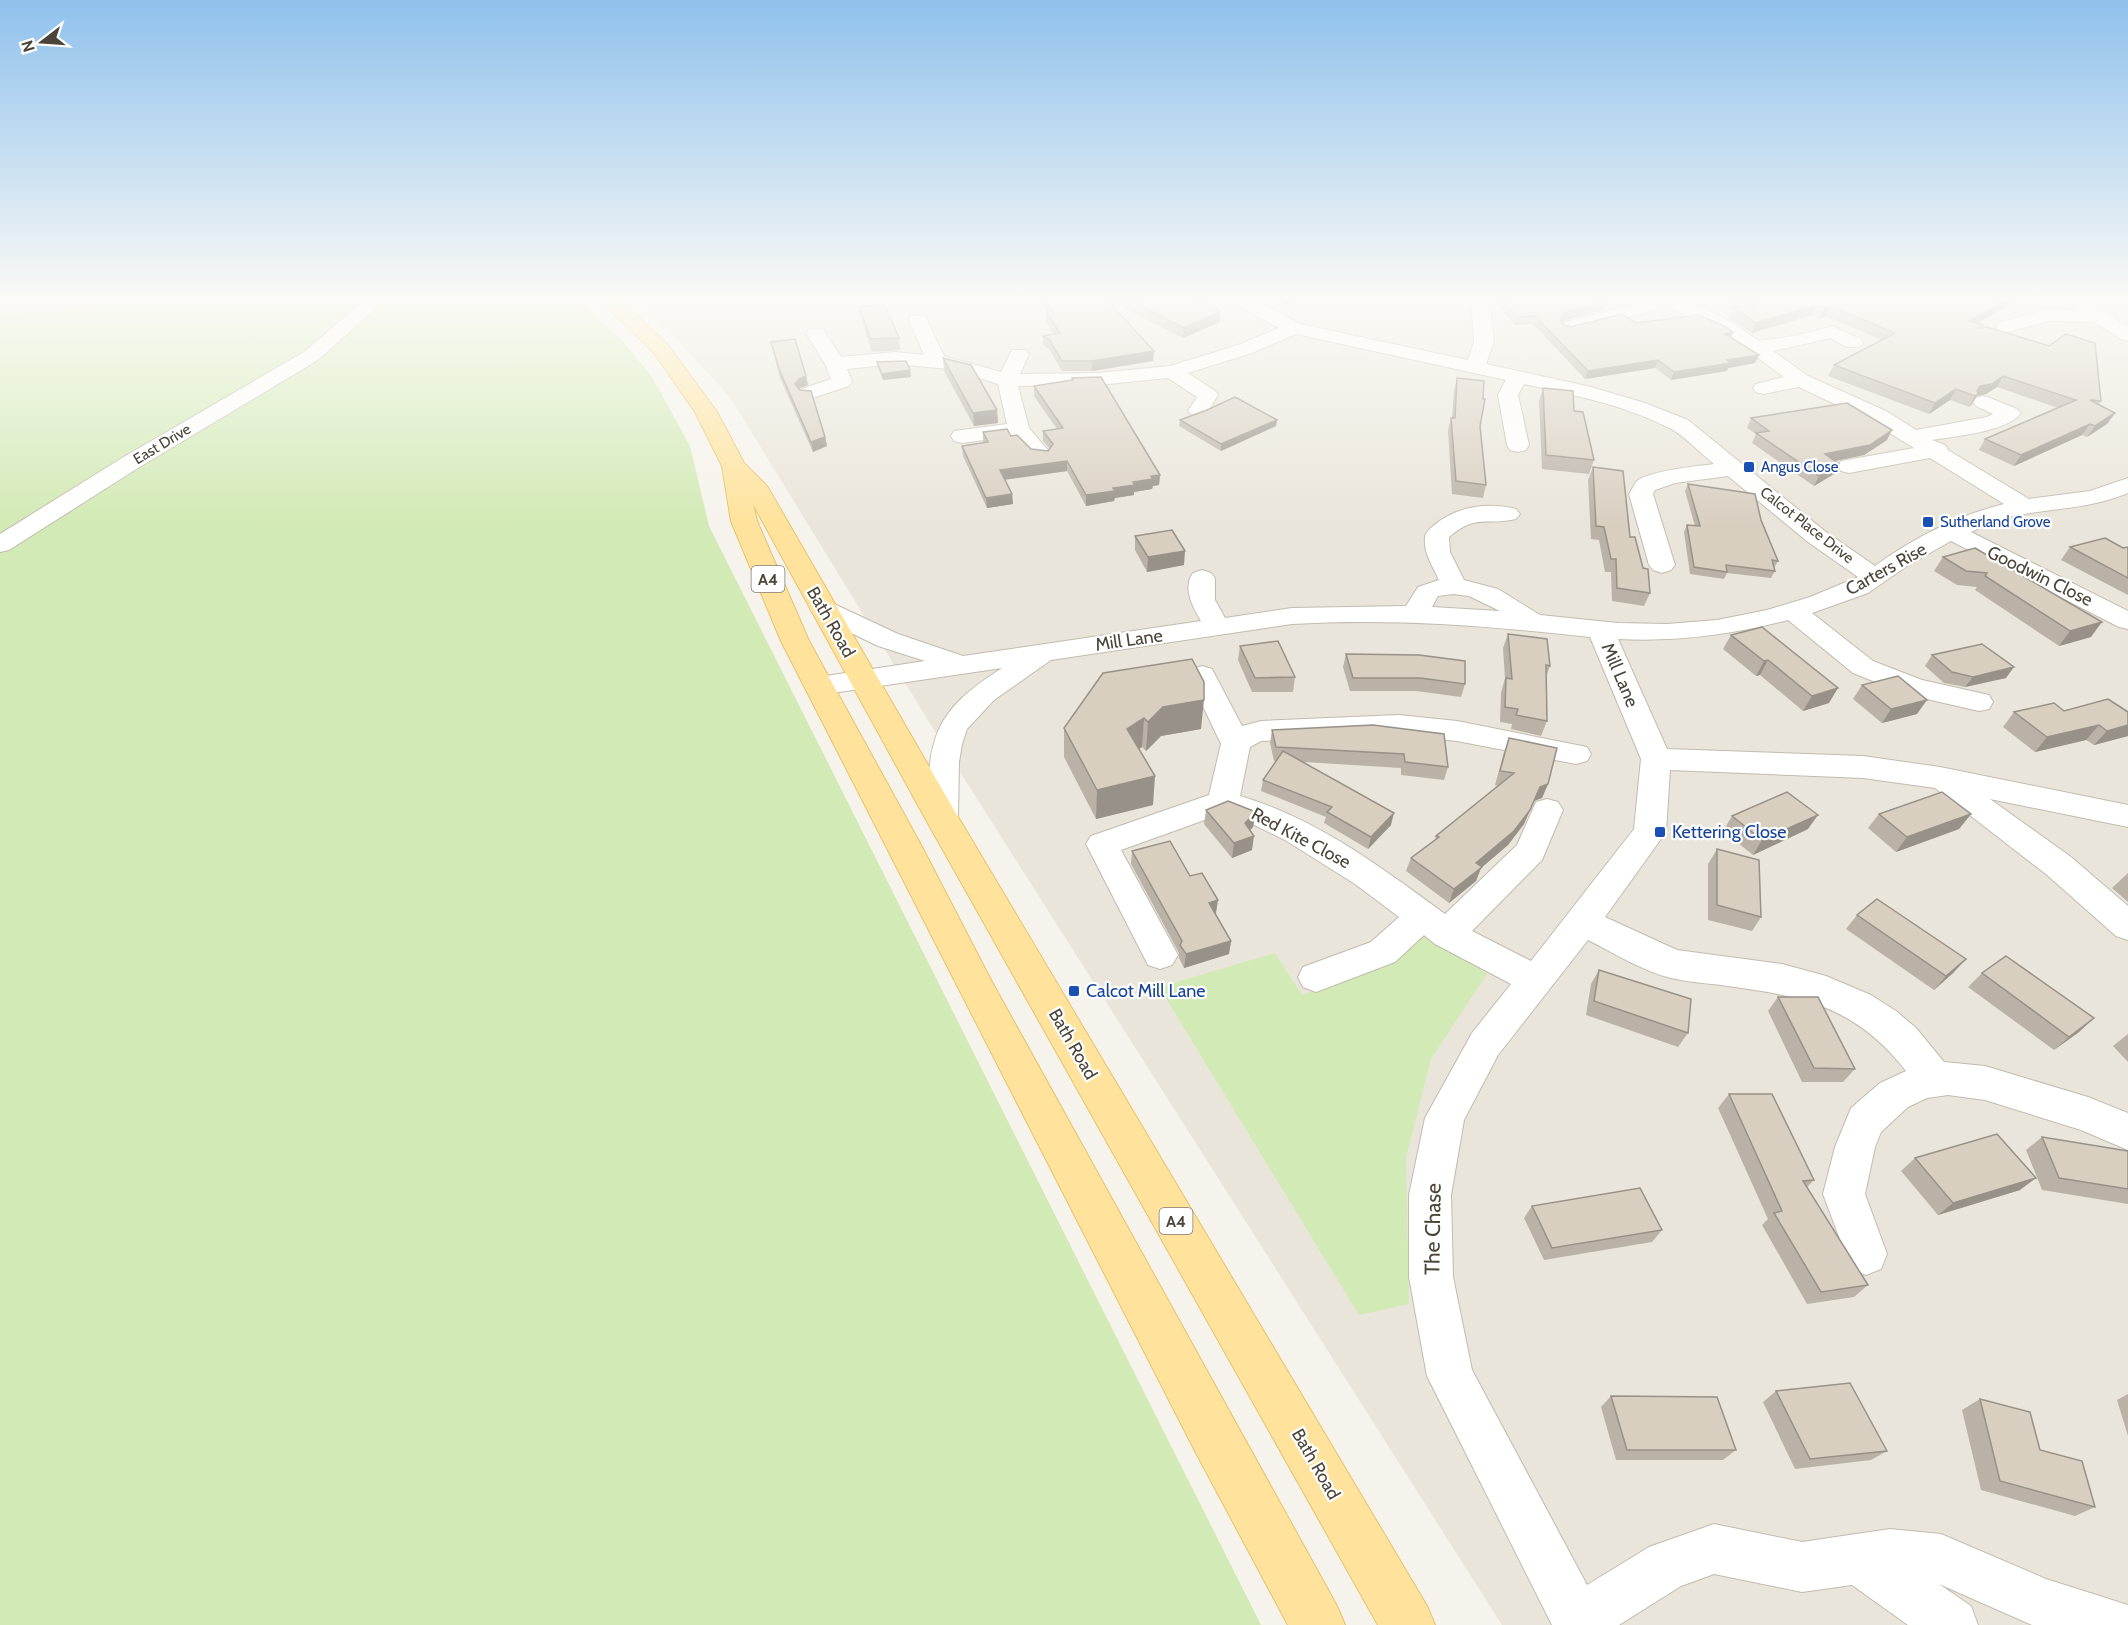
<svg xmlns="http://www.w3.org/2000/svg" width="2128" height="1625" font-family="Cabin,sans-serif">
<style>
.residential{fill:#eae5da}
.green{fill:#d2eab5}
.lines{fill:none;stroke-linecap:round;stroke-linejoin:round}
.minor-casing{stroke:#c2bbae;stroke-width:2}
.major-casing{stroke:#e6c16a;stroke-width:2}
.minor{fill:#fff;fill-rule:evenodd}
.major{fill:#ffe39c;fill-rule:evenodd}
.wall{fill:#bab2a6}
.shaded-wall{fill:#979187}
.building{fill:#d8cfc1;stroke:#979187;stroke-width:1.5}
.transit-dot{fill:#1a4fb4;stroke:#fff;stroke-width:2}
.labels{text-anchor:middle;stroke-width:4.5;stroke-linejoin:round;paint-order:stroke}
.far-street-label{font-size:15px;fill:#4b4439;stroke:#fff}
.far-transit-label{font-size:15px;fill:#164399;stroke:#fff;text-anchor:start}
.shield{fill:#fff;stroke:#817c74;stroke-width:1.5}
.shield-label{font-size:16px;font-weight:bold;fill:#4b4439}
.street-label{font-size:18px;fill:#4b4439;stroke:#fff}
.transit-label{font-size:18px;fill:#164399;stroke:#fff;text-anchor:start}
.near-street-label{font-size:21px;fill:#4b4439;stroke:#fff}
</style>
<rect width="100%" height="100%" fill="#f6f3ec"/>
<!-- residential -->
<g class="residential">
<polygon points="0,297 120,297 90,301 83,308 0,314"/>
<polygon points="637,297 2128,297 2128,1625 1502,1625 953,761 730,397"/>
</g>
<!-- green -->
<g class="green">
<polygon points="120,297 573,297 621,339 652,377 690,446 709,526 1261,1625 0,1625 0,314 83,308 90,301"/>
<polygon points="1426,934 1487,974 1431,1059 1406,1158 1409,1304 1359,1315 1159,987 1275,953 1302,995 1379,968"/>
</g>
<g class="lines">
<defs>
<g id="minor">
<polygon points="160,297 157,301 146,303 140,302 137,298"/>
<polygon points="368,297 388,297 318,360 138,468 9,550 0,552 0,534 122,458 304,352"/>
<path d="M1226 297H1250L1300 324 1468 360 1474 342 1471 297H1489L1494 342 1486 364 1591 387 1645 403 1688 420 1826 532 1875 566C1912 539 1958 515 2004 504L1930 458 1849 473 1841 471 1838 466 1841 461 1914 448 1870 421 1799 387 1763 394 1756 392 1753 388 1756 384 1784 377 1722 332 1667 307 1569 333 1562 331 1560 327 1562 323 1662 297C1693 297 1734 323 1759 341L1794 336 1833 326 1860 339 1863 343 1860 347H1846L1831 338 1773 351 1808 376 1886 411 1916 430 1987 417 1993 414 1976 406 1973 402 1976 398 1983 396 1990 398 2017 409 2021 413C2007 432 1955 436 1932 440L1945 445 1948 450 2029 499 2090 491 2128 478V493C2093 508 2056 508 2019 515 2002 518 1986 525 1971 532L2128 611V629L2119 627 1951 541 1907 566 1868 593 1812 613 1873 661 1922 680 1989 695 1993 702 1989 709 1979 711 1905 694 1853 673 1788 620C1731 635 1677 642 1618 639L1667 749 1863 756 1940 767 2128 805V827L1990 799 2071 857 2128 906V940L2116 936 2047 875 1935 788 1863 778 1670 770 1666 832 1605 917 1677 950 1782 964 1826 976 1871 995 1896 1011 1916 1028 1944 1062 1985 1066 2088 1097 2128 1113V1150L2081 1130 1985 1100 1948 1095 1927 1098 1908 1107 1881 1132 1875 1147 1865 1194 1887 1254 1881 1269 1866 1275 1851 1269 1823 1194 1835 1147 1851 1108 1880 1083 1906 1071C1854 1004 1800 996 1721 985 1705 983 1687 982 1671 978 1642 971 1614 953 1588 940L1498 1055 1464 1120 1451 1195 1453 1277 1472 1370 1587 1585 1649 1547 1714 1524 1802 1542 1890 1529 1941 1534 2046 1579 2128 1605V1625H2032L1939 1584 1971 1606 1978 1625H1908L1852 1585 1802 1592 1714 1574 1681 1586 1619 1625H1552L1427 1376 1409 1277V1195L1425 1118 1472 1033 1511 984 1435 944 1424 935 1395 962 1316 992 1303 987 1298 977 1303 967 1371 942 1399 917 1355 884 1285 840 1242 819 1224 813 1121 850 1178 955 1172 965 1160 969 1148 965 1086 844 1091 836 1209 795 1221 744 1188 675 1192 669 1202 666 1212 669 1242 726 1261 721 1399 715 1457 721 1587 747 1591 754 1587 761 1576 764 1457 741 1399 735 1261 741 1250 747 1240 796C1316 818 1382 868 1445 914L1517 845 1536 802 1547 799 1558 802 1563 810 1542 860 1472 931 1531 961 1634 829 1641 759 1590 637C1490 626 1392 618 1292 624L1051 660 994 700 967 729 962 744 959 762 958 818 953 826 942 829 931 826 926 818C930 738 930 714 1002 668L819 695 809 692 805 686 809 680 819 677 925 661 878 646 814 615 810 609 814 603 823 601 832 603 898 634 963 656 1201 621C1193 607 1182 588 1193 573L1202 570 1211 573 1215 578V600L1225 618 1292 608 1406 606 1418 587 1439 580C1433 567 1423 552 1425 537 1426 531 1432 527 1437 523 1459 506 1489 502 1516 509L1520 514 1516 519C1487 526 1477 513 1449 537L1450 552 1464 580 1498 589 1540 615 1618 623 1667 624 1717 620 1767 610 1810 597 1858 577 1808 542 1728 476 1675 483 1655 490 1653 494 1675 565 1671 570 1662 573 1653 570 1649 565 1629 494C1632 490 1634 484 1637 481 1648 471 1698 466 1714 464 1700 453 1686 437 1671 429 1626 405 1573 395 1524 384L1518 395 1529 445 1526 450 1518 452 1510 450 1507 445 1498 395 1506 380 1296 334 1252 353 1188 373 1215 391 1218 395 1206 415 1199 417 1192 415 1188 411 1197 397 1168 378 1098 385 1018 386 1029 428 1051 454 1048 459C1030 463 1024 448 1013 436L962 443 954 441 951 436 954 431 1007 424 998 384 950 369 895 364 847 369 852 382 849 386 809 399 802 397 799 393 802 389 831 379 825 364 806 333 809 329H823L841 357 895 352 924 355 909 320 911 316H925L927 320 944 356 1001 372 1012 350H1026L1029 354 1020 374 1098 373 1170 366 1238 345 1279 328 1229 301ZM1453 594 1469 596 1500 611 1432 607 1438 596Z"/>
<polygon points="2081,299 2088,301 2128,327 2128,341 2121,339 2094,322 2049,321 2005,333 1998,331 1996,327 1998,323 2048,309 2076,310 2072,305 2074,301"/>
</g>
<polygon id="major" points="597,297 618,297 668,345 717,412 744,463 767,486 954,810 1427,1606 1435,1625 1378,1625 925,818 753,504 757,521 809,641 921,845 992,982 1337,1606 1345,1625 1288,1625 1195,1451 781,641 731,521 722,466 695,412 654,353"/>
</defs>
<!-- minor casing -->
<use href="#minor" class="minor-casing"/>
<!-- major casing -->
<use href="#major" class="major-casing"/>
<!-- minor -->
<use href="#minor" class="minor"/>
<!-- major -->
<use href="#major" class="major"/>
</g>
<!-- wall -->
<g class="wall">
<polygon points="1037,297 1191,297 1189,299 1220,322 1183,338 1105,298 1154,351 1153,361 1092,371 1062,371 1049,349 1043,345 1043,336 1054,334 1046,322 1046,312 1047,312"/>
<polygon points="1278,297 1329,297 1284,304"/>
<polygon points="1491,297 1599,297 1603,310 1561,321 1564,325 1571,327 1636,323 1733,332 1731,338 1759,355 1755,363 1728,368 1727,371 1671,380 1655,368 1585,379 1533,324 1515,325"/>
<polygon points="1726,297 2024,297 1977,324 2101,401 2099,404 2115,413 2107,424 2087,437 2082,435 2014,466 1979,450 1985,439 2058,408 1997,387 1986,394 1977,396 1972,404 1969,407 1950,400 1929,414 1828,376 1834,365 1882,340 1826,316 1819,319 1812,315 1752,333 1729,318 1732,309 1723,305"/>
<polygon points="2114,297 2128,297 2128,305"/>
<polygon points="859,307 899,338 900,350 872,352 861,319"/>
<polygon points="771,342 806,376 808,385 800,388 799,389 825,437 827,446 813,452 780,378"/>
<polygon points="943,358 997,410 998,423 974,426 944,371"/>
<polygon points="877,362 910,370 911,377 883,380 878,368"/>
<polygon points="1072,378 1160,475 1159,485 1153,486 1152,489 1134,492 1134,495 1115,498 1114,501 1086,506 1067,471 1005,480 1012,494 1013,504 987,508 963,456 962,446 983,443 983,432 1011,436 1031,449 1048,451 1050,449 1043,441 1043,431 1057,429 1034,396 1034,386 1072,380"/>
<polygon points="1457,378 1480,426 1486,485 1483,498 1452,494 1448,430 1451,418 1452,418 1454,390"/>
<polygon points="1543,388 1574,411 1594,460 1589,474 1542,469 1539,401"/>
<polygon points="1751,418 1887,440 1864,455 1835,461 1839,464 1834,474 1814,486 1752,443 1756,434 1747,428"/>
<polygon points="1180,420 1277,420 1276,426 1221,451 1179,426"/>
<polygon points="1593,467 1630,537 1650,593 1644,606 1612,601 1611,572 1605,572 1599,540 1591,539 1588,480"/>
<polygon points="1688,484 1761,520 1778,561 1774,568 1775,571 1771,578 1727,573 1724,579 1690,574 1684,532 1687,525 1695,526 1685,491"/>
<polygon points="1135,536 1184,565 1147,572 1135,550"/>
<polygon points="2070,547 2123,548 2128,547 2128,595 2061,560"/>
<polygon points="1975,548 2091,637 2059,646 1975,590 1977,587 1957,585 1934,571 1943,557"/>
<polygon points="1508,634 1550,666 1546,677 1547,721 1541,736 1511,729 1512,724 1500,722 1501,693 1505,678 1503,648"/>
<polygon points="1731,635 1829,703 1803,711 1760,675 1756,676 1723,649"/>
<polygon points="1240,646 1295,677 1293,692 1252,692 1238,660"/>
<polygon points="1346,654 1465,684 1461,697 1416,691 1350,691 1343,667"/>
<polygon points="1932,655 2006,678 1965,687 1944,683 1925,666"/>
<polygon points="1103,673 1201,729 1161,736 1146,751 1142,747 1139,749 1153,805 1096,819 1064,757 1064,728"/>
<polygon points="1862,685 1917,714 1882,723 1853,699"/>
<polygon points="2064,711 2128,736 2094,745 2086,740 2035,752 2003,727 2014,712"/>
<polygon points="1373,725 1448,767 1444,780 1401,775 1401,768 1304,762 1391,825 1368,849 1324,823 1326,817 1261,791 1263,780 1276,761 1274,761 1270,743 1272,730"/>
<polygon points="1509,738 1548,784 1542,798 1534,801 1524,824 1508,845 1481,868 1476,881 1449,903 1406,871 1411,858 1435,840 1436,836 1498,786 1495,785 1504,752"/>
<polygon points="1206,810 1256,812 1253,827 1250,830 1252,850 1232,858 1204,824"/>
<polygon points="1879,814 1971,814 1959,829 1896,852 1868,828"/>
<polygon points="1732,816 1808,829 1753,855 1723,831"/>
<polygon points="1717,849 1761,917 1752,931 1708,920 1708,864"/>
<polygon points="1132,851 1190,876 1216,913 1215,913 1231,941 1229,954 1184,968 1179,958 1179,953 1131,864"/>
<polygon points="2128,873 2128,902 2112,888"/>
<polygon points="1857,915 1966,959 1953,973 1934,990 1846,929"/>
<polygon points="1599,970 1688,1033 1678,1047 1586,1015 1591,984"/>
<polygon points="1982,973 2079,1032 2054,1050 1968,987"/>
<polygon points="1778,997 1855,1069 1843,1082 1802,1082 1768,1011"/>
<polygon points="2128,1034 2128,1062 2113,1046"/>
<polygon points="1729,1094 1814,1180 1807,1187 1868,1285 1854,1297 1807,1304 1762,1225 1768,1219 1718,1108"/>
<polygon points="2042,1137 2128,1151 2128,1204 2042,1190 2026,1150"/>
<polygon points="1915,1158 2020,1190 1938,1215 1901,1171"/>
<polygon points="1532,1206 1662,1230 1652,1242 1544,1260 1524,1218"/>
<polygon points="1776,1391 1887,1451 1871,1460 1795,1469 1763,1402"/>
<polygon points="2128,1394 2128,1436 2117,1400"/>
<polygon points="1611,1396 1736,1450 1723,1460 1616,1460 1601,1407"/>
<polygon points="1980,1399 2040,1450 2095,1507 2075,1516 1981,1490 1962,1410"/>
</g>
<!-- shaded-wall -->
<g class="shaded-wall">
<polygon points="1285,297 1329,297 1284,304"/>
<polygon points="2012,297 2024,297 1963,331 1969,321"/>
<polygon points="1605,302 1603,310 1561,321 1560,320 1564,313"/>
<polygon points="1816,305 1812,315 1752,333 1756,323"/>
<polygon points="1831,306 1826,316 1819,319 1824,308"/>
<polygon points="1220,312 1220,322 1183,338 1184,328"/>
<polygon points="1733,332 1729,340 1725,334"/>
<polygon points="1154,351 1153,361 1092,371 1092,361"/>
<polygon points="1759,355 1755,363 1728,368 1727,371 1671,380 1674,372 1727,360"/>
<polygon points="1658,360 1655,368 1585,379 1588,371"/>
<polygon points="910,370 911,377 883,380 882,374"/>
<polygon points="806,376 808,385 800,388 797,393 795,384 799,379"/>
<polygon points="2003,376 1997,387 1986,394 1977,396 1972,404 1969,407 1980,386"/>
<polygon points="1956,389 1950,400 1929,414 1935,403"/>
<polygon points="997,410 998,423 974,426 973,413"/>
<polygon points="2115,413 2107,424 2087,437 2095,426"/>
<polygon points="1277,420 1276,426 1221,451 1221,444"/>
<polygon points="2090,424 2082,435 2014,466 2021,455"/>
<polygon points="1892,430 1887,440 1864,455 1820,464 1825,454"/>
<polygon points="825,437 827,446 813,452 811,442"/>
<polygon points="1067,461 1067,471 1001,480 1000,470"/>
<polygon points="1839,464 1834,474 1814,486 1819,476"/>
<polygon points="1160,475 1159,485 1153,486 1152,489 1134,492 1134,495 1115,498 1114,501 1086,506 1086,495 1151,476"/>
<polygon points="1012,494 1013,504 987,508 986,498"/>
<polygon points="1185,551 1184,565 1147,572 1148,557"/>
<polygon points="2102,622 2091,637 2059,646 2070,631"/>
<polygon points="1768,660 1760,675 1756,676 1764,661"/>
<polygon points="2014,667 2006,678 1965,687 1973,677"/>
<polygon points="1838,688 1829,703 1803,711 1812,696"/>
<polygon points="1204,700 1201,729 1161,736 1146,751 1148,722 1163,707"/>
<polygon points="1927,700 1917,714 1882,723 1891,709"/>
<polygon points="1144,718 1142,747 1126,758 1127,729"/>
<polygon points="2099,725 2086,740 2035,752 2047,737"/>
<polygon points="2128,725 2128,736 2094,745 2107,731"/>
<polygon points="1155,776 1153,805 1096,819 1097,790"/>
<polygon points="1548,784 1542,798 1534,801 1524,824 1508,845 1481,868 1476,881 1449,903 1454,889 1540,787"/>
<polygon points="1256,812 1253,827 1243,837 1245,823"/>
<polygon points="1394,813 1391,825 1368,849 1371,837"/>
<polygon points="1971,814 1959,829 1896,852 1907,837"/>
<polygon points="1818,815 1808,829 1753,855 1762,840"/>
<polygon points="1254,836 1252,850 1232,858 1234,843"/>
<polygon points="1218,900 1216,913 1207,916 1209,903"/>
<polygon points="1231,941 1229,954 1184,968 1186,954"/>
<polygon points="1966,959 1953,973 1934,990 1946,976"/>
<polygon points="2094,1018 2079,1032 2054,1050 2069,1037"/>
<polygon points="2036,1178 2020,1190 1938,1215 1953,1203"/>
</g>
<!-- building -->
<g class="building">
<polygon points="1043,297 1104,297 1154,351 1092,361 1062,361 1049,339 1043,336 1060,333 1046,312 1052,311"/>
<polygon points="1123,297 1188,297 1189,299 1197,302 1208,300 1220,312 1184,328"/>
<polygon points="1500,297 1599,297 1605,302 1564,313 1560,320 1564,325 1571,327 1622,314 1636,323 1699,315 1724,326 1733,332 1725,334 1759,355 1727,360 1731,363 1674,372 1658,360 1588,371 1535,316 1518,317"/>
<polygon points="1733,297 2012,297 1969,321 1983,325 1979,328 1987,327 2049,346 2066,334 2095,343 2101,401 2090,400 2115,413 2095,426 2090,424 2021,455 1985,439 2076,400 2003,376 1992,384 1980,386 1977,391 1978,394 1975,396 1956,389 1935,403 1834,365 1895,333 1831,306 1824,308 1816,305 1756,323 1733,308 1755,305"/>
<polygon points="884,304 899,338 871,339 859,307"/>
<polygon points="795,339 806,376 799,379 795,384 800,390 811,391 825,437 811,442 779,369 771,342"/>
<polygon points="943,358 971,365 997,410 973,413"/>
<polygon points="906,361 910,370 882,374 877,362"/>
<polygon points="1101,377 1160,475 1151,476 1153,479 1133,482 1135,485 1113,488 1115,491 1086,495 1067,461 1000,470 1012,494 986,498 962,446 988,442 983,432 1007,429 1011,436 1017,435 1031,449 1048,451 1053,444 1043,431 1063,428 1034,386 1073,380 1072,378"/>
<polygon points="1457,378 1484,381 1483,399 1485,399 1480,426 1486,485 1456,481 1451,418 1455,418"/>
<polygon points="1543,388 1573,391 1574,411 1583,412 1594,460 1546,455"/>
<polygon points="1235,397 1277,420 1221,444 1180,420 1207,410"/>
<polygon points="1847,403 1892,430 1870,445 1825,454 1839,464 1819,476 1756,433 1769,431 1751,418"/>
<polygon points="1593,467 1623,471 1630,537 1635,537 1643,568 1648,569 1650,593 1617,588 1616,559 1611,559 1604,527 1596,526"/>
<polygon points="1688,484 1755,494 1761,520 1778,561 1772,560 1775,571 1726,565 1727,572 1694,567 1687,525 1700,526"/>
<polygon points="1172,530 1185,551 1148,557 1135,536"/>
<polygon points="2105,538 2123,548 2128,547 2128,578 2070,547"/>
<polygon points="1975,548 2102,622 2070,631 1985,576 1987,573 1966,571 1943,557"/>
<polygon points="1762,627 1838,688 1812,696 1768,660 1764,661 1731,635"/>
<polygon points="1508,634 1547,639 1550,666 1546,665 1547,721 1516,715 1518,709 1505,707 1506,678 1512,679"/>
<polygon points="1278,641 1295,677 1255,678 1240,646"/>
<polygon points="1982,644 2014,667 1973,677 1952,672 1932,655"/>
<polygon points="1346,654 1419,655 1465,661 1465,684 1420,678 1353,678"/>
<polygon points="1192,659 1204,682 1204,700 1163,707 1148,722 1144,718 1127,729 1155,776 1097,790 1064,728 1103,673"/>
<polygon points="1898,676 1927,700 1891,709 1862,685"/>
<polygon points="2108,699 2128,712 2128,725 2107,731 2099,725 2047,737 2014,712 2054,703 2064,711"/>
<polygon points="1373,725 1444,734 1448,767 1405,762 1404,754 1276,747 1272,730"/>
<polygon points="1509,738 1557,748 1548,784 1540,787 1530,810 1514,831 1476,863 1482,867 1454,889 1411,858 1439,837 1436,836 1514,773 1500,771"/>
<polygon points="1283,751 1394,813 1371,837 1327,812 1332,807 1263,780"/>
<polygon points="1787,792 1818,815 1762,840 1732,816"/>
<polygon points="1942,792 1971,814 1907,837 1879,814"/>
<polygon points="1228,801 1256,812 1245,823 1254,836 1234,843 1206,810"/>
<polygon points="1170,841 1190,876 1202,873 1218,900 1209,903 1231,941 1186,954 1180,945 1182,941 1132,851"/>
<polygon points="1717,849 1759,860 1761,917 1717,905"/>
<polygon points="1877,899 1966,959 1946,976 1857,915"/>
<polygon points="2006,956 2094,1018 2069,1037 1982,973"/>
<polygon points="1599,970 1691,999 1688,1033 1594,1001"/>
<polygon points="1778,997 1818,997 1855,1069 1814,1068"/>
<polygon points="1729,1094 1772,1094 1814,1180 1803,1181 1868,1285 1821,1292 1774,1213 1782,1211"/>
<polygon points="1997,1134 2036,1178 1953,1203 1915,1158"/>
<polygon points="2042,1137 2128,1151 2128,1189 2059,1178"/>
<polygon points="1640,1188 1662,1230 1552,1248 1532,1206"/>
<polygon points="1850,1383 1887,1451 1810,1459 1776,1391"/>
<polygon points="1611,1396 1717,1397 1736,1450 1627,1450"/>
<polygon points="1980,1399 2030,1412 2040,1450 2082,1461 2095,1507 2000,1481"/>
</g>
<!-- sky -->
<linearGradient id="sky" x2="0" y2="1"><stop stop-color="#8fc1ec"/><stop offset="0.57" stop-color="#fbfaf6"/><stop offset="1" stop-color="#fbfaf6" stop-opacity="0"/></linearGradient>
<rect width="2128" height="525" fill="url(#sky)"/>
<!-- markers -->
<g class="transit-dot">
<rect x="1743" y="461" width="12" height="12" rx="3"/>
<rect x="1922" y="516" width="12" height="12" rx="3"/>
<rect x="1654" y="826" width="12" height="12" rx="3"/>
<rect x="1068" y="985" width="12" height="12" rx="3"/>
</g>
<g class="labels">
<!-- far-street labels -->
<g class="far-street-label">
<text transform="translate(162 444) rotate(-31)" y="5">East Drive</text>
<text transform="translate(1807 525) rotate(38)" y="5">Calcot Place Drive</text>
</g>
<!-- far-transit labels -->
<g class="far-transit-label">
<text x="1761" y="472">Angus Close</text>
<text x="1940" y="527">Sutherland Grove</text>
</g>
<!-- shield labels -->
<g class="shield">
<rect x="751.5" y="566" width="33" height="26" rx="4.5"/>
<rect x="1159.5" y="1208" width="33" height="26" rx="4.5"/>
</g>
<g class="shield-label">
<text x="768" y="585">A4</text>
<text x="1176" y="1227">A4</text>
</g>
<!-- street labels -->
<g class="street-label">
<text transform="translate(1886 569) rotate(-29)" y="6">Carters Rise</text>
<text transform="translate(2040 576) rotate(26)" y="6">Goodwin Close</text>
<text transform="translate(831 622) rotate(60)" y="6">Bath Road</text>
<text transform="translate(1129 640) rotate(-8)" y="6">Mill Lane</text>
<text transform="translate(1620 675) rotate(67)" y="6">Mill Lane</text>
<text transform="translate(1301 838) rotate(28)" y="6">Red Kite Close</text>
<text transform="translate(1073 1044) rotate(60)" y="6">Bath Road</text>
<text transform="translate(1316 1464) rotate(60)" y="6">Bath Road</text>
</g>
<!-- transit labels -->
<g class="transit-label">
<text x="1672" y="838">Kettering Close</text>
<text x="1086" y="997">Calcot Mill Lane</text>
</g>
<!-- near-street labels -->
<g class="near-street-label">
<text transform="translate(1433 1229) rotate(-89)" y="7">The Chase</text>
</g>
</g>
<!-- north arrow -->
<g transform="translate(42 42) rotate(253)" stroke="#ffffff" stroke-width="4.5" paint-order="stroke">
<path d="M0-4.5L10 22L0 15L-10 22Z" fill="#4b4439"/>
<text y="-9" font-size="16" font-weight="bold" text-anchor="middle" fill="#4b4439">N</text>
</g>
</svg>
